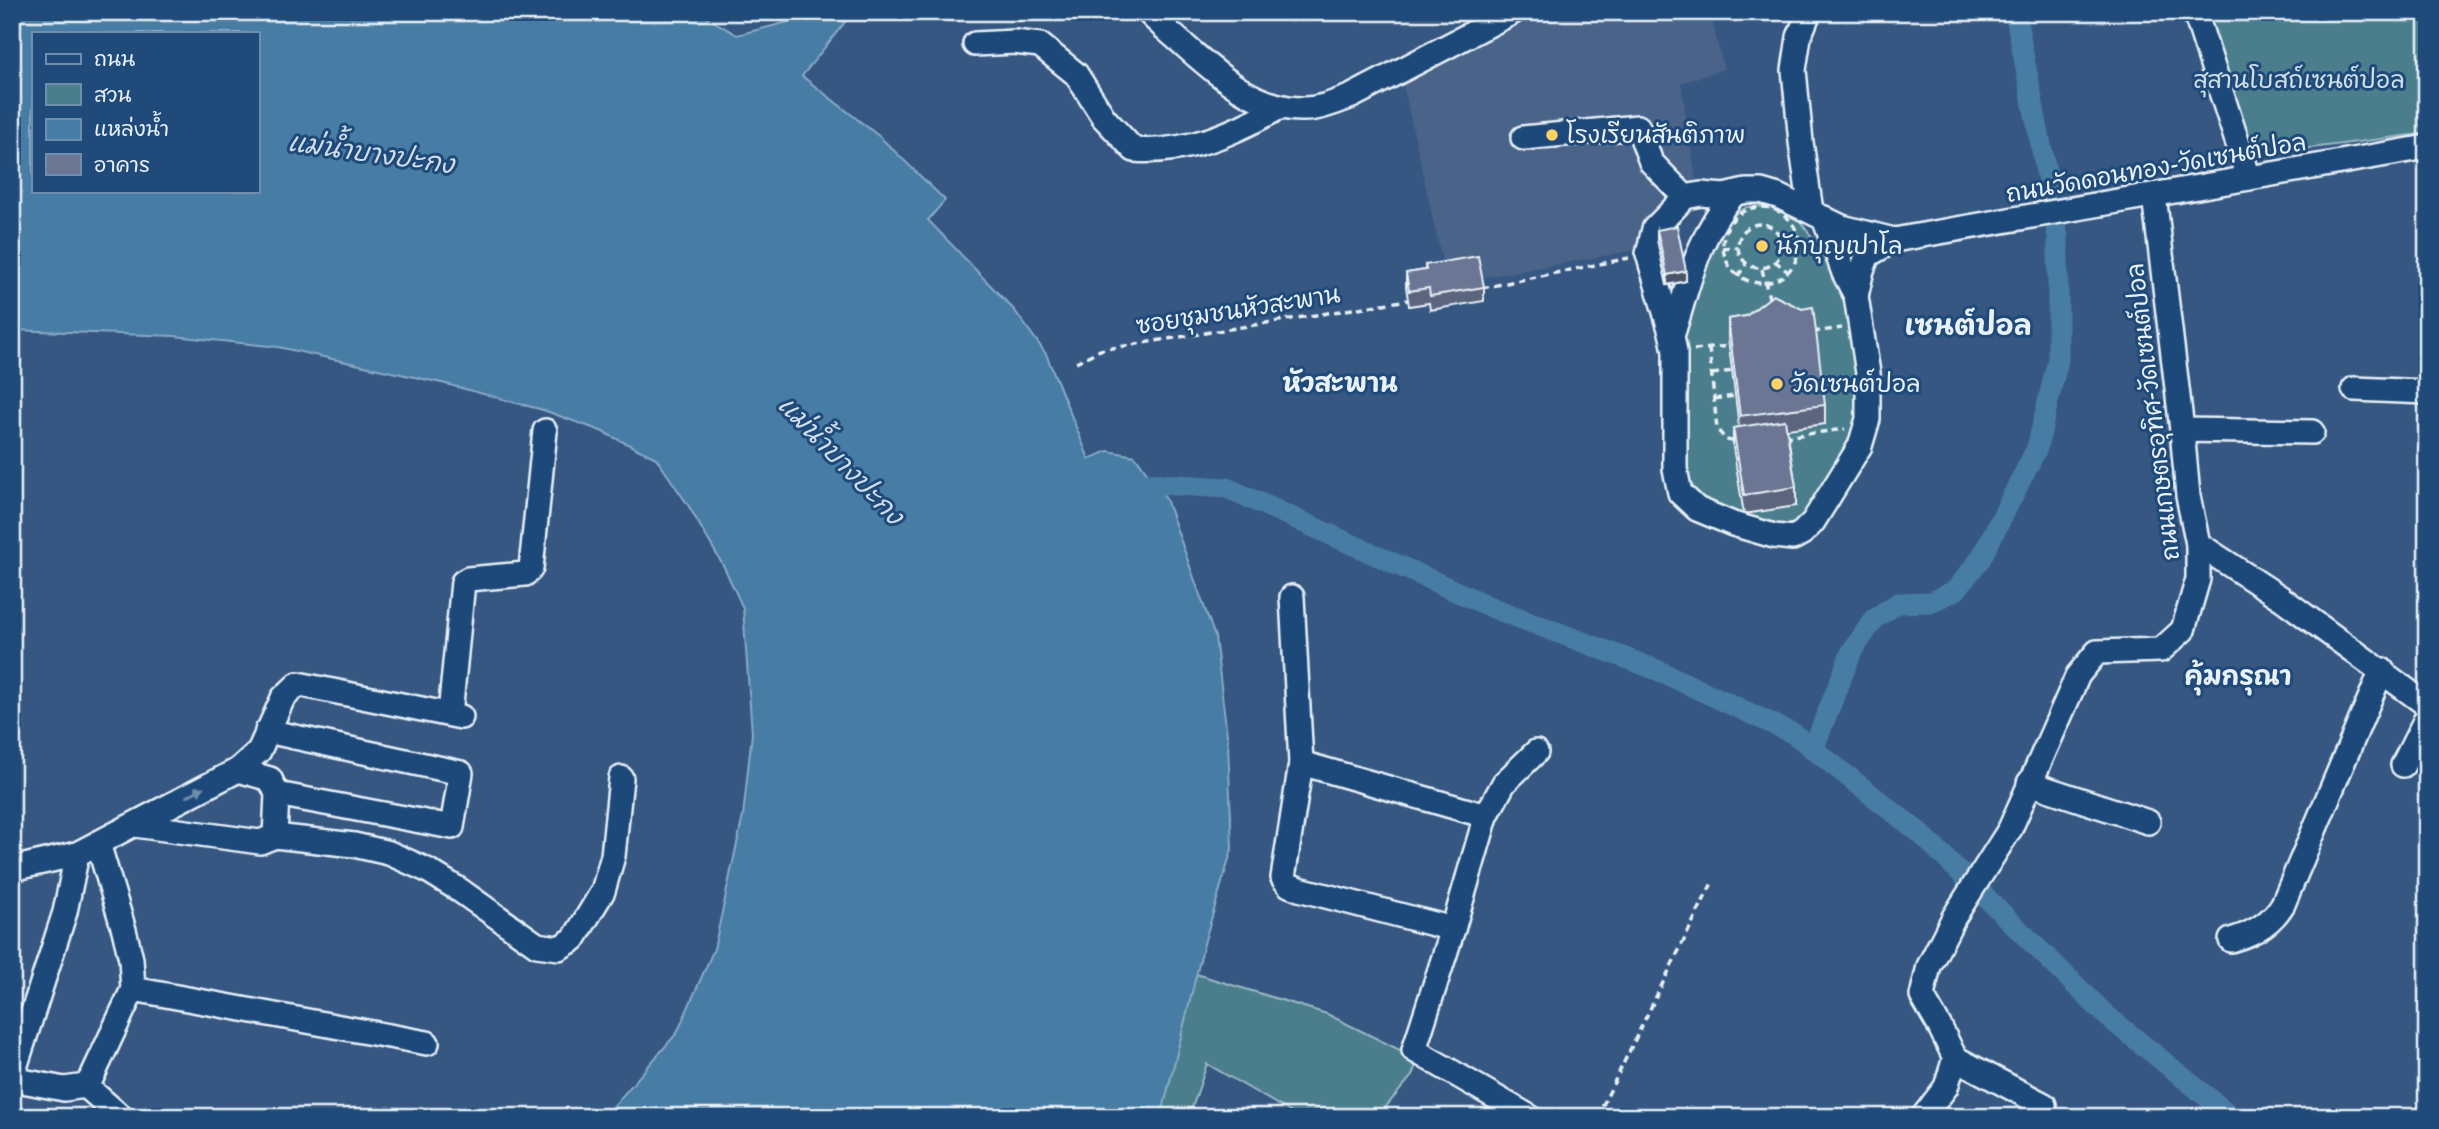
<svg xmlns="http://www.w3.org/2000/svg" width="2439" height="1129" font-family="'Balsamiq Sans','Playpen Sans Thai',sans-serif">
<style>
.built{fill:#496389}
.green{fill:#4b7e8c;stroke:#9ab8c2;stroke-width:2}
.water{fill:#477ca4;stroke:#87abc6;stroke-width:2;fill-rule:evenodd}
.lines{fill:none;stroke-linecap:round;stroke-linejoin:round}
.canal{stroke:#477ca4;stroke-width:21}
.minor-casing{stroke:#e8f1f8;stroke-width:28}
.path{stroke:#e8f1f8;stroke-width:3.5;stroke-dasharray:7 5;stroke-linecap:butt}
.minor{stroke:#1f4a7a;stroke-width:23}
.wall{fill:#5c657e;stroke:#e8f1f8;stroke-width:2}
.shaded-wall{fill:#4b5367;stroke:#e8f1f8;stroke-width:2}
.building{fill:#6b7693;stroke:#e8f1f8;stroke-width:2}
.oneway{fill:#6f8dac}
.poi-dot{fill:#ffd166;stroke:#1f4a7a;stroke-width:2.5}
.labels{text-anchor:middle;stroke-width:6;stroke-linejoin:round;paint-order:stroke}
.park-label{font-size:24px;fill:#d0e0e8;stroke:#1f4a7a}
.poi-label{font-size:24px;fill:#e8f1f8;stroke:#1f4a7a;text-anchor:start}
.street-label{font-size:24px;fill:#e8f1f8;stroke:#1f4a7a}
.water-label{font-size:26px;font-style:italic;fill:#d0dfeb;stroke:#1f4a7a}
.neighbourhood-label{font-size:26px;font-weight:bold;fill:#e8f1f8;stroke:#1f4a7a}
.quarter-label{font-size:28px;font-weight:bold;fill:#e8f1f8;stroke:#1f4a7a}
</style>
<rect width="100%" height="100%" fill="#365782"/>
<filter id="ink" filterUnits="userSpaceOnUse"><feTurbulence type="fractalNoise" baseFrequency=".0143" numOctaves="2"/><feDisplacementMap in="SourceGraphic" scale="14" xChannelSelector="R" yChannelSelector="G"/><feConvolveMatrix kernelMatrix="1 2 1 2 8 2 1 2 1" color-interpolation-filters="sRGB"/></filter>
<g filter="url(#ink)">
<!-- built -->
<polygon class="built" points="1538,12 1710,12 1724,69 1681,83 1697,187 1650,218 1637,250 1447,284 1403,84"/>
<!-- green -->
<g class="green">
<polygon points="2205,12 2427,12 2427,133 2248,156"/>
<polygon points="1774,206 1795,215 1823,251 1848,303 1862,372 1855,441 1795,529 1768,527 1730,514 1697,495 1684,470 1680,351 1705,253 1724,220 1747,207"/>
<polygon points="1196,974 1327,1014 1418,1059 1412,1076 1377,1117 1299,1117 1207,1064 1189,1117 1161,1117"/>
</g>
<!-- water -->
<path class="water" d="M12 12H698L737 35 796 20 802 12H853L802 76 880 137 945 200 928 220 1015 311 1046 354 1089 459 1108 451 1135 456 1166 499 1215 637 1228 743 1232 849 1205 940 1161 1117H604L677 1033 714 949 743 816 752 733 743 608 724 567 688 505 656 458 601 431 543 410 446 384 278 347 174 336 12 330ZM33 33H257V191H33Z"/>
<g class="lines">
<!-- canal -->
<g class="canal">
<polyline points="2015,12 2049,186"/>
<polyline points="1128,482 1227,488 1493,608 1657,670 1794,734 1920,833 2107,1016 2232,1117"/>
<polyline points="1813,749 1852,651 1875,618 1898,603 1931,602 1956,590 1981,558 2037,448 2058,360 2058,238 2055,219"/>
</g>
<defs>
<g id="minor">
<path d="M1148 12C1159 24 1172 34 1184 45 1217 74 1254 108 1300 109 1318 110 1336 102 1352 96L1513 12"/>
<polyline points="1809,12 1799,37 1794,70 1801,142 1811,211"/>
<polyline points="2195,12 2249,178"/>
<path d="M975 44 1014 42 1040 45 1076 74 1104 118 1134 150C1188 154 1234 133 1280 107"/>
<polyline points="1523,138 1638,127 1651,162 1685,197"/>
<path d="M1734 194C1697 236 1689 284 1672 336L1675 352V469L1680 493 1697 509 1733 524 1774 536 1793 538 1802 533 1813 522 1860 446 1868 419V373L1856 296 1844 273 1824 218"/>
<polyline points="1856,296 1862,270 1868,255 1894,240 2427,147"/>
<polyline points="1672,336 1648,254 1654,229 1685,197 1701,194 1724,196 1746,191 1761,191 1778,196 1842,227 1894,240"/>
<polyline points="2354,389 2427,392"/>
<polyline points="2182,430 2312,432"/>
<polyline points="2198,544 2281,598 2427,705"/>
<polyline points="1292,597 1301,763 1283,878 1289,885 1299,889 1453,929"/>
<polyline points="450,714 463,582 468,579 525,574 531,568 545,431"/>
<polyline points="267,731 461,773 452,827 277,794"/>
<polyline points="1301,763 1486,816 1453,929 1414,1050 1530,1117"/>
<polyline points="2403,765 2427,717"/>
<polyline points="238,770 259,751 283,698 298,684 461,717"/>
<polyline points="2029,783 2148,822"/>
<polyline points="1486,816 1504,783 1536,752"/>
<polyline points="275,836 354,845 389,853 427,870 458,889 537,945 559,948 574,939 603,891 613,856 621,778"/>
<polyline points="12,869 77,854 238,770 270,779 277,794 275,836 260,842 135,825"/>
<path d="M2231 940C2253 934 2271 924 2283 904L2382 670"/>
<polyline points="133,989 427,1043"/>
<polyline points="1955,1058 2044,1105 2038,1117"/>
<polyline points="12,1077 65,912 77,854"/>
<polyline points="12,1079 64,1089 86,1086 92,1077 133,989 131,959 124,930 98,843"/>
<polyline points="86,1086 121,1117"/>
<polyline points="1923,1117 1946,1087 1955,1058 1940,1027 1922,996 1929,966 1954,917 2010,829 2078,675 2097,652 2161,650 2183,630 2198,579 2198,544 2188,496 2182,430 2154,195"/>
</g>
</defs>
<!-- minor casing -->
<use href="#minor" class="minor-casing"/>
<!-- path -->
<g class="path">
<circle cx="1761" cy="245" r="38"/>
<circle cx="1760" cy="246" r="22"/>
<polyline points="1782,243 1812,247"/>
<polyline points="1722,248 1737,247"/>
<polyline points="1775,261 1788,272"/>
<polyline points="1762,269 1770,302"/>
<polyline points="1738,276 1746,264"/>
<polyline points="1482,288 1629,258"/>
<polyline points="1813,332 1842,328"/>
<polyline points="1709,348 1717,429 1726,440 1738,442"/>
<polyline points="1694,350 1729,346"/>
<polyline points="1076,362 1100,350 1408,300"/>
<polyline points="1712,374 1732,371"/>
<polyline points="1714,399 1735,396"/>
<polyline points="1784,437 1845,429"/>
<polyline points="1597,1117 1713,881"/>
</g>
<!-- minor -->
<use href="#minor" class="minor"/>
</g>
<!-- wall -->
<g class="wall">
<polygon points="1657,230 1686,281 1667,285 1657,240"/>
<polygon points="1425,265 1484,287 1484,301 1430,310 1429,303 1409,306 1406,287 1406,273 1425,270"/>
<polygon points="1746,316 1825,405 1825,424 1787,429 1796,487 1796,506 1744,514 1733,447 1733,428 1739,427 1728,338 1728,319"/>
</g>
<!-- shaded-wall -->
<polygon class="shaded-wall" points="1686,271 1686,281 1667,285 1667,275"/>
<!-- building -->
<g class="building">
<polygon points="1677,226 1686,271 1667,275 1657,230"/>
<polygon points="1478,256 1484,287 1430,296 1429,288 1409,291 1406,273 1426,270 1425,265"/>
<polygon points="1773,295 1802,309 1813,307 1825,405 1740,416 1728,319 1746,316"/>
<polygon points="1785,420 1796,487 1744,495 1733,428"/>
</g>
<!-- one-way arrows -->
<defs><path id="oneway-solid" d="M-6-.8H1V-3.2L6.5 0L1 3.2V.8H-6Z" transform="scale(1.75)"/></defs>
<use class="oneway" href="#oneway-solid" transform="translate(195 792) rotate(-28)"/>
</g>
<!-- markers -->
<g class="poi-dot">
<circle cx="1552" cy="135" r="7"/>
<circle cx="1762" cy="246" r="7"/>
<circle cx="1777" cy="384" r="7"/>
</g>
<g class="labels">
<!-- park labels -->
<g class="park-label">
<text x="2299" y="88">สุสานโบสถ์เซนต์ปอล</text>
</g>
<!-- poi labels -->
<g class="poi-label">
<text x="1566" y="143">โรงเรียนสันติภาพ</text>
<text x="1776" y="254">นักบุญเปาโล</text>
<text x="1791" y="392">วัดเซนต์ปอล</text>
</g>
<!-- street labels -->
<g class="street-label">
<text transform="translate(2156 168) rotate(-10)" y="8">ถนนวัดดอนทอง-วัดเซนต์ปอล</text>
<text transform="translate(1238 310) rotate(-9)" y="8">ซอยชุมชนหัวสะพาน</text>
<text transform="translate(2153 412) rotate(-97)" y="8">ถนนเกษตรอุทิศ-วัดเซนต์ปอล</text>
</g>
<!-- water labels -->
<g class="water-label">
<text transform="translate(371 153) rotate(8)" y="9">แม่น้ำบางปะกง</text>
<text transform="translate(841 460) rotate(46)" y="9">แม่น้ำบางปะกง</text>
</g>
<!-- neighbourhood labels -->
<g class="neighbourhood-label">
<text x="1340" y="392">หัวสะพาน</text>
<text x="2238" y="685">คุ้มกรุณา</text>
</g>
<!-- quarter labels -->
<g class="quarter-label">
<text x="1968" y="335">เซนต์ปอล</text>
</g>
</g>
<!-- margin -->
<rect width="2439" height="1129" fill="none" stroke="#1f4a7a" stroke-width="42"/>
<rect x="21" y="21" width="2397" height="1087" fill="none" stroke="#e8f1f8" stroke-width="2.5" filter="url(#ink)"/>
<!-- legend -->
<rect x="32" y="32" width="228" height="161" fill="#1f4a7a" stroke="#6f8dac" stroke-width="2"/>
<rect x="46" y="54" width="35" height="10" fill="#1f4a7a" stroke="#6f8dac" stroke-width="2"/>
<text x="94" y="66" font-size="21" fill="#e8f1f8">ถนน</text>
<rect x="46" y="84" width="35" height="21" fill="#4b7e8c" stroke="#6f8dac" stroke-width="2"/>
<text x="94" y="102" font-size="21" fill="#e8f1f8">สวน</text>
<rect x="46" y="119" width="35" height="21" fill="#477ca4" stroke="#6f8dac" stroke-width="2"/>
<text x="94" y="136" font-size="21" fill="#e8f1f8">แหล่งน้ำ</text>
<rect x="46" y="154" width="35" height="21" fill="#6b7693" stroke="#6f8dac" stroke-width="2"/>
<text x="94" y="172" font-size="21" fill="#e8f1f8">อาคาร</text>
</svg>
